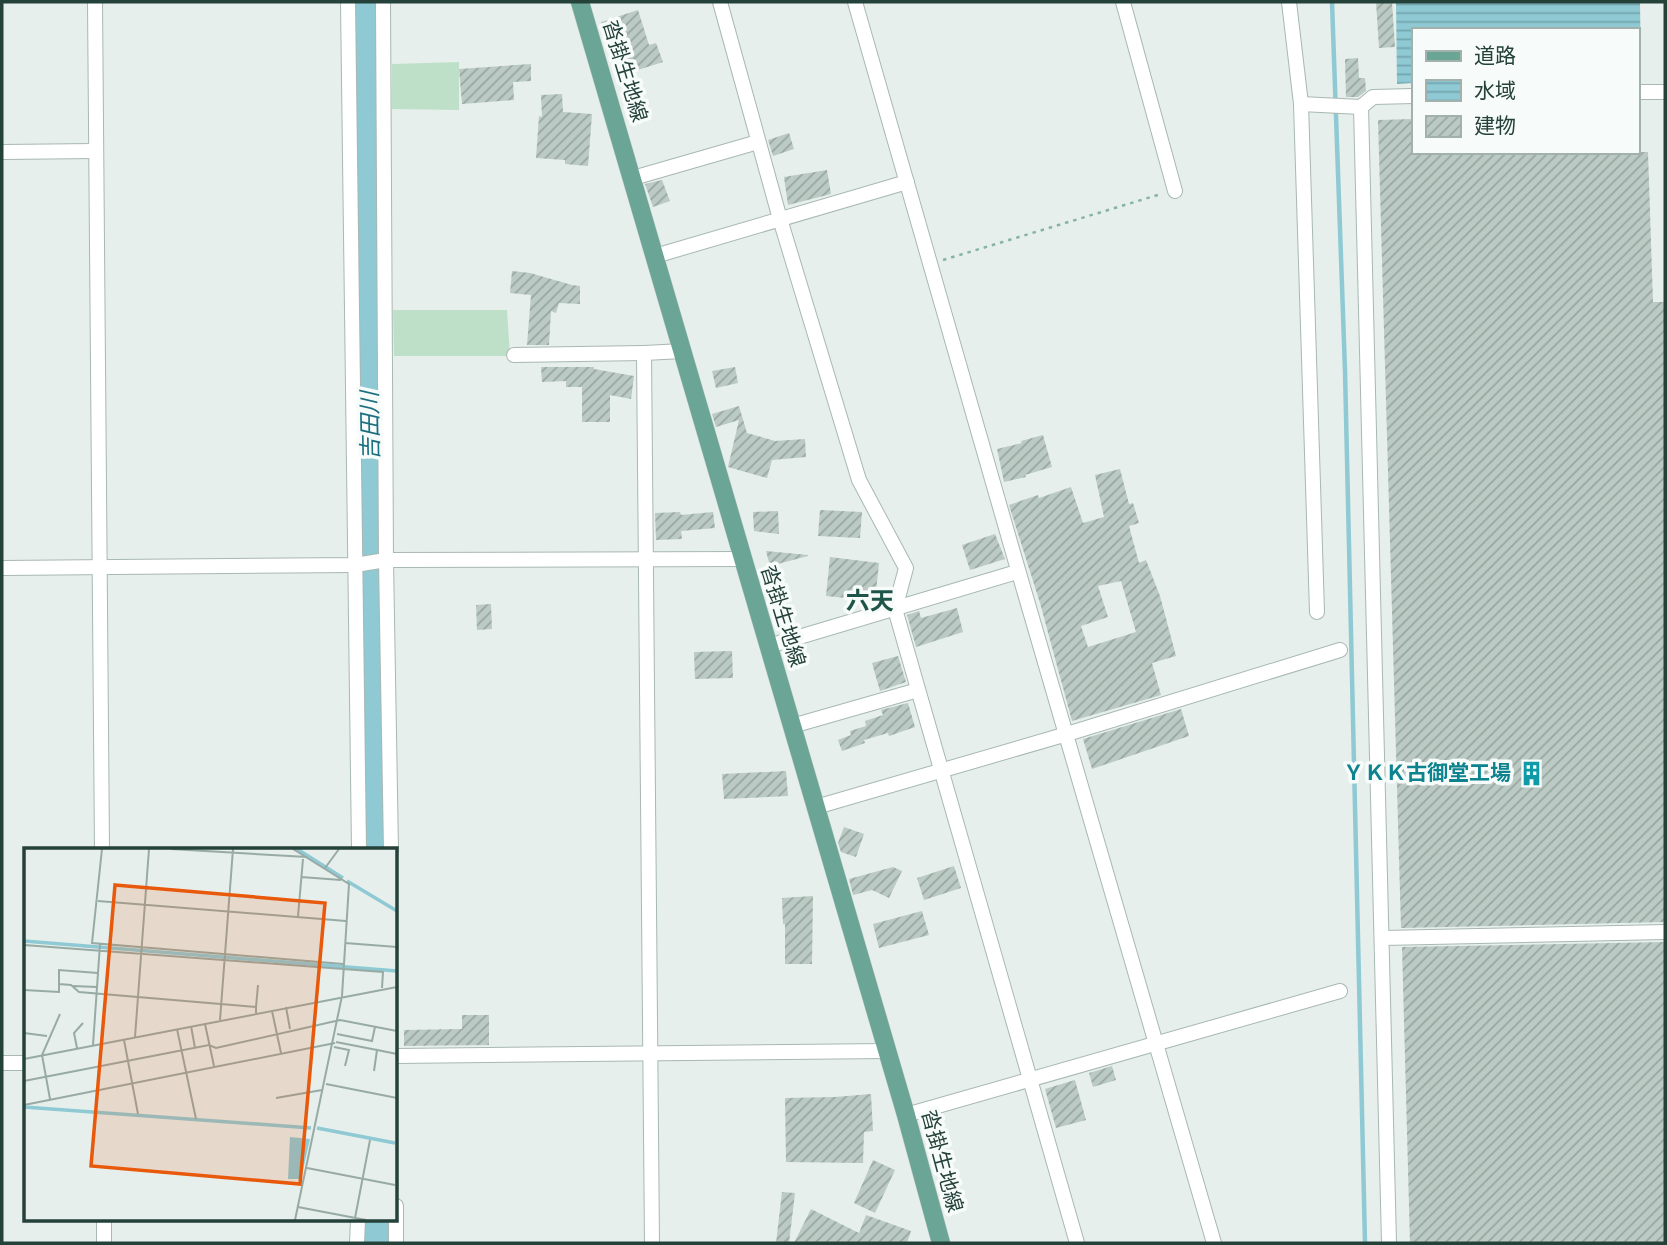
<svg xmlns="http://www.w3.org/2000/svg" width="1667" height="1245" font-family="Cabin,'Noto Sans JP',sans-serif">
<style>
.garden{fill:#bfe0c8}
.water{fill:url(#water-rules)}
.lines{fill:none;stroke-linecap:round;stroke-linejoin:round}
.stream{stroke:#8ec9d4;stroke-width:4.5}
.river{stroke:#8ec9d4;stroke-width:26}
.building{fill:url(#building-hatch);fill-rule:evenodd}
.minor-casing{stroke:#a8b8b2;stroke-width:16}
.major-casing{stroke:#c2cac8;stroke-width:19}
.path{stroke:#86b3a5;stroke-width:2.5;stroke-dasharray:3.5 5;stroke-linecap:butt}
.minor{stroke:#fff;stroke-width:14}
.major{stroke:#6aa596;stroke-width:18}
.labels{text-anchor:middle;stroke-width:7;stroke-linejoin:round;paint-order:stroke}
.street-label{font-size:21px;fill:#24423a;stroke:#f7fbf9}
.culture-label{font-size:21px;font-weight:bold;fill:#0d838f;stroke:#f7fbf9;text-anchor:end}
.water-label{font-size:23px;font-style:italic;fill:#1c6f80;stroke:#f7fbf9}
.quarter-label{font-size:24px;font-weight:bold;fill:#1f5548;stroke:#f7fbf9}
.inset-river{fill:none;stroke:#8ec9d4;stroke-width:3.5}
.inset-road{fill:none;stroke:#98aaa4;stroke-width:2}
.view{fill:#e8590c;fill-opacity:0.15;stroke:#e8590c;stroke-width:3.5}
.inset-edge{fill:none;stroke:#24423a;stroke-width:3.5}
</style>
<defs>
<pattern id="water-rules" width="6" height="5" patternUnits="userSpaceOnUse" patternTransform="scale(1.75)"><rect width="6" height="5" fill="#8ec9d4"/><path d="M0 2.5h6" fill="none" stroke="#74a5ad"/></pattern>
<pattern id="building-hatch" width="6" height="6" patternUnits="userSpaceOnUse" patternTransform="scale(1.75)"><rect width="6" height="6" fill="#bbcac4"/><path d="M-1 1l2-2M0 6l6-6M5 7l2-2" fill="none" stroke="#98a6a0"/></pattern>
</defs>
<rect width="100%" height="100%" fill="#e6efeb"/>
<!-- garden -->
<g class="garden">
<polygon points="459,62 459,110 392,109 392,64"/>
<polygon points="393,310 507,310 510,356 394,356"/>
</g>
<!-- water -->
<polygon class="water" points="1396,2 1640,2 1641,78 1637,78 1637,30 1413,30 1413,83 1397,84"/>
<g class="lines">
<!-- stream -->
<polyline class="stream" points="1332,2 1345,371 1365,1243"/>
<!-- river -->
<g class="river">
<polyline points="366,2 374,850"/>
<polyline points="377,1219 378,1243"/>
</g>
</g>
<!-- building -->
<g class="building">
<polygon points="1376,2 1392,2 1395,47 1379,48"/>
<polygon points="638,10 649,45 656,43 663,62 619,76 601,22"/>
<polygon points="1358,58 1359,78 1365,78 1366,91 1358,97 1346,97 1345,59"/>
<polygon points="531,64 531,81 513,82 514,100 462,104 459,69"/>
<polygon points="562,94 563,112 592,114 588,166 565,164 565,160 536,158 539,116 542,117 541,95"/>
<polygon points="1413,119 1413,152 1648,152 1653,302 1665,302 1665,922 1401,928 1378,120"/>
<polygon points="789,133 794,149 773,156 768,140"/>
<polygon points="827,170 831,194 788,205 784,177"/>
<polygon points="662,180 670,201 653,207 645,184"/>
<polygon points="512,271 530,273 572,285 580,286 580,304 559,303 556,313 551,311 549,345 527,345 531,295 510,293"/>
<polygon points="541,367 594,367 594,369 634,376 631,399 610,395 610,422 582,422 582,387 566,387 566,381 542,382"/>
<polygon points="735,367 738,383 716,388 712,371"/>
<polygon points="739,406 747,433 775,441 805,439 806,457 772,460 767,478 728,467 739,420 716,427 712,414"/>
<polygon points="1043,435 1052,467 1025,475 1026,477 1004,482 997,449 1022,443 1021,441"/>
<path d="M1120 469 1129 504 1133 503 1139 523 1129 526 1139 563 1146 560 1160 596 1176 656 1152 663 1161 695 1072 721 1040 603 1009 505 1038 495 1039 498 1071 487 1083 523 1104 517 1095 475ZM1121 581 1136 632 1088 647 1081 626 1108 617 1098 586Z"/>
<polygon points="820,510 862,512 860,538 818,536"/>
<polygon points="778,511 779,534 754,531 753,512"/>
<polygon points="680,512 681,515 713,512 715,528 681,531 682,539 656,540 655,513"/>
<polygon points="995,534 1005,559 970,570 962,545"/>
<polygon points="766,551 808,555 808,556 770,566"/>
<polygon points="830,557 879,563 875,601 826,596"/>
<polygon points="491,604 492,629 477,630 476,605"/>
<polygon points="957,608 963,632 916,647 907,615 919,611 921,618"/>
<polygon points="732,651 733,678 695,679 694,652"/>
<polygon points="898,656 906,682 880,691 872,663"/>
<polygon points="908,703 915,727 889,736 888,733 864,740 865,743 842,751 838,740 851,735 850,731 866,726 865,721 883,715 881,710"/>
<polygon points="1181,709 1189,736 1092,769 1083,739"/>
<polygon points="786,771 788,796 724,799 722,774"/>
<polygon points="844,827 864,834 856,857 841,852 838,843"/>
<polygon points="954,866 961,888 924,900 917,878"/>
<polygon points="893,867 902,871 889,898 872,890 853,895 849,879"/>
<polygon points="813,896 812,964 785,964 785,924 783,924 782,898"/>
<polygon points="922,911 929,935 879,948 873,924"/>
<polygon points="1665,942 1665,1243 1410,1243 1402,947"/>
<polygon points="462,1015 489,1015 489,1045 404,1046 404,1030 462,1029"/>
<polygon points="1112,1066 1116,1080 1093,1087 1089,1073"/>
<polygon points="1075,1080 1086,1120 1056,1128 1045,1089"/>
<polygon points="871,1094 873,1131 864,1132 863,1163 786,1162 785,1098 835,1097"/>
<polygon points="873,1160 895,1170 875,1213 854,1203"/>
<polygon points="782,1192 795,1193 789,1243 776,1243"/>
<polygon points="811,1209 859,1233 866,1215 911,1231 907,1243 794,1243"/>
</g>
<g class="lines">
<defs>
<g id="minor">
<polyline points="95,2 102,850"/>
<polyline points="348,2 359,850"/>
<polyline points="383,2 386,560 391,850"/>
<polyline points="720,2 780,219 859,480 906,568 895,609 1077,1243"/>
<path d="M855 2C973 416 1093 830 1214 1243"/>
<polyline points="1123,2 1175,191"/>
<polyline points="1289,2 1301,104"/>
<polyline points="1637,92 1665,92"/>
<polyline points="1361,107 1389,1243"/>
<polyline points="2,152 96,151"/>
<polyline points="633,178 758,142"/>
<polyline points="655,256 907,182"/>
<polyline points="514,355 644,353"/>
<polyline points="2,568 355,565 386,560 743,559"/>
<polyline points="1317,612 1301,104 1361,107 1373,97 1413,96"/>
<polyline points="769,646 1017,572"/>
<polyline points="792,726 918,690"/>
<polyline points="816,807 1067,734 1340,650"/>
<polyline points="1382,938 1665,932"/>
<polyline points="396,1056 886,1051"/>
<polyline points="2,1063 26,1063"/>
<polyline points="906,1115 1340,991"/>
<polyline points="396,1206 396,1243"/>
<polyline points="104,1243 104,1219"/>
<polyline points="357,1243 358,1219"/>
<polyline points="652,1243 644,353 683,351"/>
</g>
<polyline id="major" points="580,2 906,1115 941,1243"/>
</defs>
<!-- minor casing -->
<use href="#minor" class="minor-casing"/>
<!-- major casing -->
<use href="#major" class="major-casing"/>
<!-- path -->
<polyline class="path" points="943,260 1161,194"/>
<!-- minor -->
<use href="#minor" class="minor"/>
<!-- major -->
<use href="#major" class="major"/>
</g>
<!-- icons -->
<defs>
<symbol id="building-bare" viewBox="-9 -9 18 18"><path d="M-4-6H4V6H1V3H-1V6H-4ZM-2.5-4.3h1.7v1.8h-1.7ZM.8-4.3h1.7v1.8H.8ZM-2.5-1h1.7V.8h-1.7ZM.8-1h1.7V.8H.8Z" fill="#0f9aa8" stroke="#f7fbf9" stroke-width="2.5" paint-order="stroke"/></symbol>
</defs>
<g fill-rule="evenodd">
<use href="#building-bare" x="1514" y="756" width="35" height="35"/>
</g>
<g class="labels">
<!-- street labels -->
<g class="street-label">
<text transform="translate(625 71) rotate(73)" y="7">沓掛生地線</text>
<text transform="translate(783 616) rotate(73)" y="7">沓掛生地線</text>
<text transform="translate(942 1161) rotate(75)" y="7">沓掛生地線</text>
</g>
<!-- culture labels -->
<g class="culture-label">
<text x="1511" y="780">ＹＫＫ古御堂工場</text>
</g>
<!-- water labels -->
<g class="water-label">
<text transform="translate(370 426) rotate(-91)" y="8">吉田川</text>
</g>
<!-- quarter labels -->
<g class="quarter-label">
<text x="870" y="609">六天</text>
</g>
</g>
<!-- overview -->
<g transform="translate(24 848)">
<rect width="373" height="373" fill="#e6efeb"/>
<path d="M266 289 286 291 277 331H264Z" fill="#8ec9d4"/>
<path class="inset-river" d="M273 1 319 30M323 33 373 63M0 93 373 123M0 259 287 280M293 280 371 295"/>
<path class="inset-road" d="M78 1 68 95 319 116M147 1 283 9M269 1 325 36 318 148M301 20 315 1M277 29 317 32M74 53 322 73M274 68 279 11M321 95 373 99M0 97 359 124 358 140M35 136 47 137 55 144 232 159V165M49 138 73 139M0 142 35 144V122L74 125M232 159 234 137M262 159 266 181M248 163 257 205M196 172 209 1M181 176 190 218M167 178 171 200M153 181 172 271M0 185 23 188M313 186 348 193 351 179M111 189 125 1M100 192 114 266M312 194 353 202M69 197 76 96M310 199 325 202 321 218M53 200 50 185 59 175M0 211 373 139M350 223 353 202 373 206M0 233 185 197 192 200 316 172 373 183M302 236 373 250M252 250 298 242M26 251 18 207 36 166M0 257 311 195M283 320 371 337M274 359 342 372M331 370 346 292M271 372 318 148"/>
<path class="view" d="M91 37 301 55 276 336 67 318Z"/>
<rect width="373" height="373" class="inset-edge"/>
</g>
<!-- border -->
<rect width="1667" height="1245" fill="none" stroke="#24423a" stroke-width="7"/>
<!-- legend -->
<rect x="1412" y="28" width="228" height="126" fill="#f7fbf9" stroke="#a3b1ad" stroke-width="2"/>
<rect x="1426" y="51" width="35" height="10" fill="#6aa596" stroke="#a3b1ad" stroke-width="2"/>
<text x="1474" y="63" font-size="21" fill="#24423a">道路</text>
<rect x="1426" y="80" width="35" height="21" fill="url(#water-rules)" stroke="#a3b1ad" stroke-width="2"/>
<text x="1474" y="98" font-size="21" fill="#24423a">水域</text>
<rect x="1426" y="116" width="35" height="21" fill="url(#building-hatch)" stroke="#a3b1ad" stroke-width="2"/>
<text x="1474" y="133" font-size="21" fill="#24423a">建物</text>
</svg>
